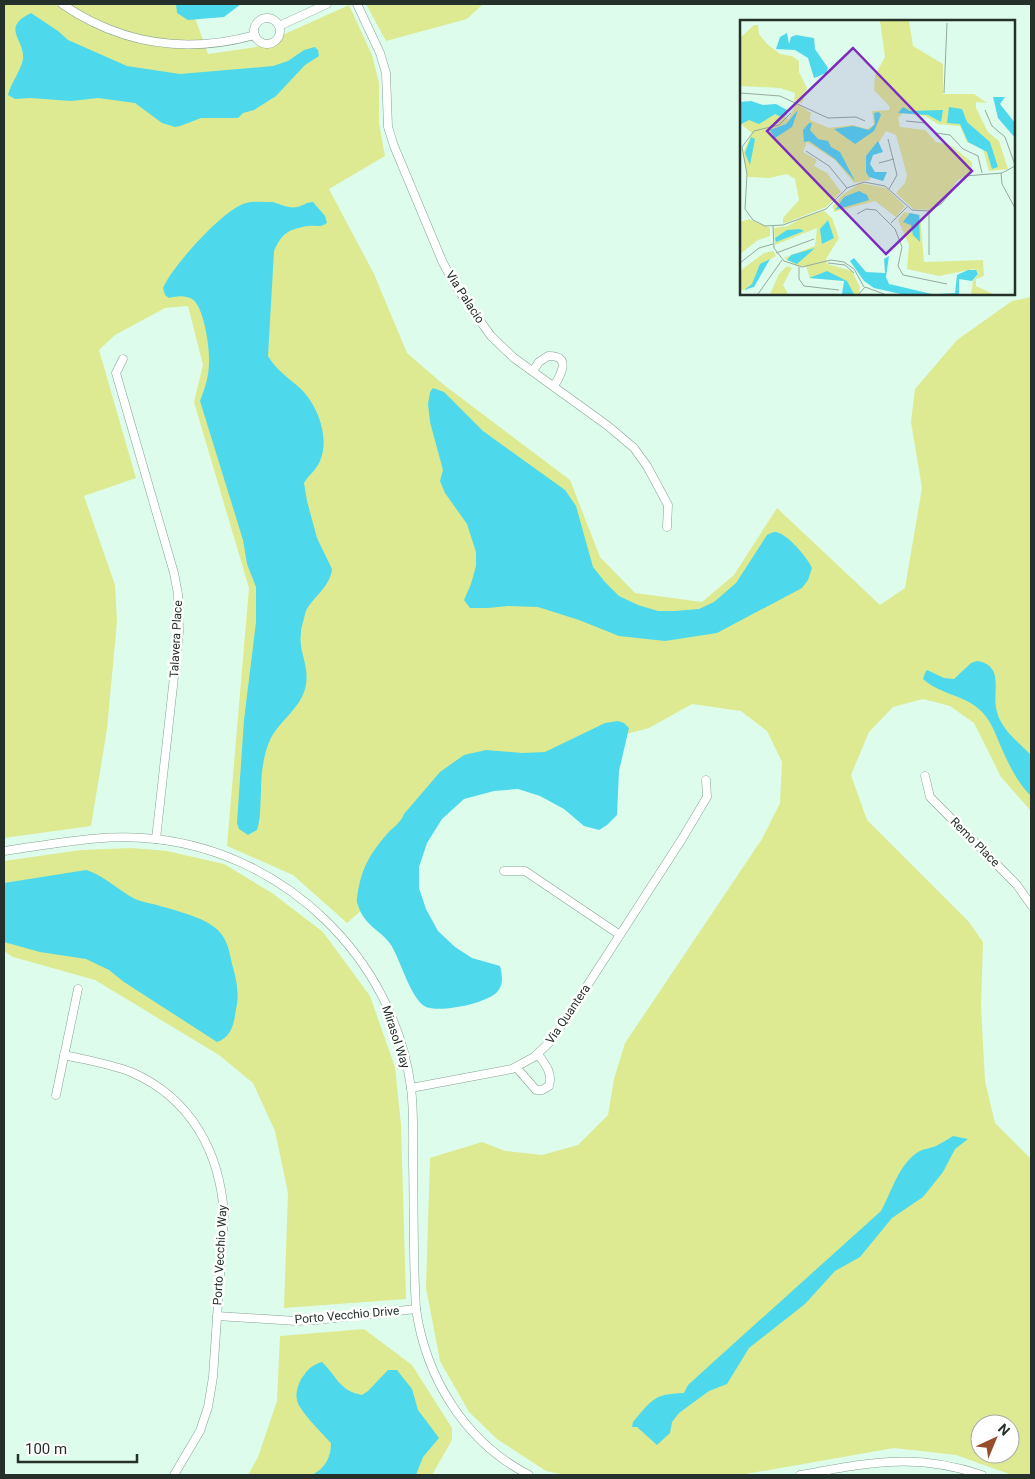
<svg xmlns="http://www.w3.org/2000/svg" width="1035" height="1479" font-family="Roboto,sans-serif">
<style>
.green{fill:#ddea92;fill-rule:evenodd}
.water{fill:#4ed8eb}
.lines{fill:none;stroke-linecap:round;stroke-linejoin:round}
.minor-casing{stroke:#85a192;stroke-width:9}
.minor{stroke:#fff;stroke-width:8}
.labels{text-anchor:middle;stroke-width:5;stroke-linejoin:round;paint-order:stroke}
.street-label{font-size:12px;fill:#25302a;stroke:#fff}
.inset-road{fill:none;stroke:#94aa9e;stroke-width:1}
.view{fill:#7b2cbf;fill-opacity:0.15;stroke:#7b2cbf;stroke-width:2.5}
.inset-edge{fill:none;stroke:#25302a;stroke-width:2.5}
</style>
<rect width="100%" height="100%" fill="#defcec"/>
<!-- green -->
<g class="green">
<path d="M4 4H190L208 54 256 47 349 5 372 55 379 83V123L385 156 329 189 374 274 407 353 444 385 570 480 600 557 635 593 702 602 734 575 777 508 880 605 905 588 922 488 911 422 915 389 957 340 1012 301 1031 297V811L1001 777 974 723 950 706 923 699 893 707 869 732 851 775 867 820 969 922 983 942 981 1006 985 1081 995 1123 1031 1159V1475H1012L956 1455 894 1448 740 1475H564L546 1471 497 1439 469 1412 440 1361 426 1288 430 1158 482 1142 505 1151 542 1155 578 1145 608 1115 614 1079 625 1043 762 839 780 803 782 762 767 731 741 711 692 704 649 728 490 770 422 822 379 895 347 923 293 875 227 846 249 588 194 402 203 365 188 306 165 308 115 335 99 350 136 478 84 496 115 585 117 622 107 729 91 826 4 838ZM980 1424H1010V1454H980Z"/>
<polygon points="366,4 483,4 467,19 386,41"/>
<polygon points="132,848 167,851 224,864 272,893 323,932 370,996 395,1067 401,1125 406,1299 284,1308 288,1193 275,1131 253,1083 219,1055 95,980 13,957 4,951 4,861 81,850"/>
<polygon points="364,1329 412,1365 452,1428 452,1440 432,1475 248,1475 258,1457 277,1401 280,1336"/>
</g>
<!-- water -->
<g class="water">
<polygon points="176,4 241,4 224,17 188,20 177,13"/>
<path d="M31 13 58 31 68 40 127 66 180 74 273 66 288 61 304 50 315 47 318 50 319 56 305 65 276 96 254 110 243 113 238 118H201L180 126 175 127 162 123 135 103 98 98 71 101 30 98 15 99 8 95C11 83 22 68 23 59 25 39 0 28 31 13Z"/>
<path d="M273 202C280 204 289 209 297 207 303 206 306 202 313 202L325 216 327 223C320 228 316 225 308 226 289 229 282 233 274 251L268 356C276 370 289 378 301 389 318 406 330 438 320 461 317 469 308 476 304 483L307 501 317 538 332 569C330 589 309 599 305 614 304 620 301 627 301 633 298 653 311 666 305 689 299 710 279 721 270 740 263 755 261 776 261 792 260 805 261 818 257 830L248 835 239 829 237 823 244 720 256 622V587L247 564 243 540 200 401C205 388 209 376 209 362 210 349 204 306 192 299 185 295 177 296 169 298L165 295 163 288C172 267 223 209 246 203 254 201 264 202 273 202Z"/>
<path d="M433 388 444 392 483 431 565 490 576 506 593 567 605 582 619 596 638 605 658 611H674L699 609 714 602 736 583 767 535C769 534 772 532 775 532 786 532 808 558 812 568L808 580 802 588 717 633 665 641 619 636 579 620 538 607 508 606 488 608H470L464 600 471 584 476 566V552L467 524 445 493 440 481 443 470 430 422 428 404 430 392Z"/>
<path d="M977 661C1006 666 991 692 997 712 1001 729 1019 743 1031 755V796C1017 782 1009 765 1001 747 996 735 992 723 983 713 967 695 940 695 923 679L925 673 927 670 944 678 954 679 971 663Z"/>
<path d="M618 721 624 723 629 728 619 771 617 815 607 825 599 830 584 826 564 809 540 796 518 789 494 791 464 799 442 819 427 843 419 867V888L426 909 438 931 455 947 472 958 500 966C502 975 504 983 498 991 489 1003 441 1013 426 1007 411 1000 401 961 391 945 382 931 366 927 359 908 358 905 356 901 357 898 361 869 369 855 387 834 394 826 400 824 404 814L440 772 464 755 486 750 522 753 545 752 605 723Z"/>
<path d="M86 870C105 876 118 890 135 899 142 902 150 903 157 905 176 911 211 918 222 935 228 943 230 954 232 964 236 978 240 994 236 1009 234 1023 232 1037 217 1042L124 982 109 970 86 959 40 952 4 942V883Z"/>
<path d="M953 1136 968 1139 955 1149 943 1172 923 1197 892 1218 860 1257 835 1271 805 1304 749 1348 727 1384 709 1391 679 1413 672 1422 670 1433 657 1445 637 1427H632L633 1422C652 1400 653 1394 684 1393L688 1385 710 1365 881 1211C892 1191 899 1164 918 1152 923 1149 931 1148 936 1146 942 1143 948 1139 953 1136Z"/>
<path d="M322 1362C336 1375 339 1391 362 1395L368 1391 388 1370H397L412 1389 418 1410 439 1438 423 1457 416 1475H312C325 1468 331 1458 331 1443 323 1434 299 1411 297 1400 295 1392 299 1381 304 1375 309 1368 314 1364 322 1362Z"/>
</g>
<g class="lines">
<defs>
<g id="minor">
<path d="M62 4C122 45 186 54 255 35"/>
<polyline points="357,4 380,53 386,73 388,127 394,146 443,263 457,288 473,311 491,336 514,358 608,426 634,448 647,466 668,505 667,527"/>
<circle cx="267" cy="31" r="13"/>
<polyline points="279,26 327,4"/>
<polyline points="123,359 116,373 174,573 178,594 179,632 156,839"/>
<path d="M533 371 539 362 548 356C572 355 561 375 554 386"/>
<polyline points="925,776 930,797 1017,885 1031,905"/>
<path d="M4 851C54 844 105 833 155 839 285 853 394 958 411 1088 414 1112 413 1136 413 1160 414 1210 413 1260 416 1309 426 1378 465 1442 529 1475"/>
<polyline points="504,871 525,871 620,935"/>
<path d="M64 1055C86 1060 110 1064 131 1072 191 1098 220 1152 224 1215L213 1377 208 1407 200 1431 174 1475"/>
<path d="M516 1067 536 1090H542L549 1086C553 1073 545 1064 538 1054"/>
<polyline points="411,1088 512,1069 534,1057 552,1040 682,839 707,797 706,780"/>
<polyline points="56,1095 78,989"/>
<polyline points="217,1316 296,1321 316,1320 416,1309"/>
<path d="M800 1475C869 1463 913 1452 982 1475"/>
</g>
</defs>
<!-- minor casing -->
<use href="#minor" class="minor-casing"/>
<!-- minor -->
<use href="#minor" class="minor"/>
</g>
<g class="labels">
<!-- street labels -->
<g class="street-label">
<text transform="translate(465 297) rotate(57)" y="4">Via Palacio</text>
<text transform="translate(176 639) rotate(-87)" y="4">Talavera Place</text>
<text transform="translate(975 842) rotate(45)" y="4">Remo Place</text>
<text transform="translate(568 1014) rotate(-56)" y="4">Via Quantera</text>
<text transform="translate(396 1037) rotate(72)" y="4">Mirasol Way</text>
<text transform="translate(220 1255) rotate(-87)" y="4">Porto Vecchio Way</text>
<text transform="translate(347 1315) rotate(-5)" y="4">Porto Vecchio Drive</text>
</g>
</g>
<!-- overview -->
<g transform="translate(740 20)">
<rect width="275" height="275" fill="#defcec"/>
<path d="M140 1H169L173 26 203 44V74H234L247 83 236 82V88L248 112 259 121 268 149 249 151 243 129 227 122 220 106 198 104 185 96 163 93 158 98 160 107 185 110 196 122 210 125 232 142V152L218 160 199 184 191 190 173 189 156 173 165 163 167 155 156 115 146 111 130 136V160L114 163 95 140 67 122 63 132 77 140 74 146 87 153 101 172 86 187 43 204V198L59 180 55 159 47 154 29 158 8 157 3 133 12 113 2 105 8 99 35 92 49 99 56 83 71 93 70 100 89 108 113 105 127 109 134 105 132 91 149 90 150 87 134 70 135 55 145 37ZM14 5H18L19 14 27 24 40 34 52 36 59 41V52L67 68 62 83 54 81 55 73 40 68 0 66V18ZM121 163 146 168 165 186 156 197 135 181 94 192 93 186 102 175ZM84 191 92 198 99 218 86 239 87 244 112 251 120 267 119 274H104L106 261 70 258 66 246H57L44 238 75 226 77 208 35 225 34 208 48 206 63 197ZM164 192 180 195 184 242 243 240 244 256 236 259V266L253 274H231L233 261 239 253 234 249 199 256 167 249 169 225 158 200ZM9 199 30 208V216L18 220 0 234V202ZM33 231 36 236 23 244 13 266 0 271V251L24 233ZM47 246 52 248 43 265 48 274H30L39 254Z" fill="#ddea92"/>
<path d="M47 13 49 24 51 17 56 15 74 18 75 29 88 48 86 53 74 58 68 38 55 30 36 29 40 17ZM253 77H265L260 84 275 103V118L258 98ZM11 81 23 85 36 84 47 90V94L43 98 35 94 19 104 9 100 0 105V82ZM163 87 170 91 203 90 201 102 188 95 158 93ZM209 87 222 89 227 102 250 122 258 147 252 149 247 132 228 122 220 104 207 103ZM58 90 52 107 35 118 30 110 46 104ZM139 92 141 95 134 111 115 124 94 109 113 106 129 110 135 104 134 93ZM69 103H72L70 110 78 119 88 121 91 127 100 132 115 161 95 139 69 121 64 122 63 110ZM11 117 15 119 10 145 5 133ZM138 121 143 132 133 135 130 144 135 152H147L143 161 129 157 126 152V136ZM119 171 127 175 129 180 95 190 104 177ZM170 193 179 195 180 222 173 215 171 205 163 202ZM88 200 94 218 82 224 80 209ZM47 210 60 209 64 211 36 222 35 218ZM75 228 57 244 47 240 51 235ZM149 236 146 257 149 264 192 274H161L134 268 124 261 110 241 114 238 126 252 145 253 144 239ZM30 239 14 267 4 270 12 264 20 244ZM228 250H236L238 254 232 261 219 259V274H199L215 273 217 255ZM87 251 107 261 114 274H102L104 261 69 258Z" fill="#4ed8eb"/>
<path class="inset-road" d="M0 73 40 76 88 98 116 97 125 101M204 73 207 3M245 90 252 106 265 117 275 145M51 93 39 105 14 111 2 127 7 154 5 189 13 200 25 206 43 205 86 189 107 168 124 162 145 166 172 190 189 191 201 184 225 156 262 153 275 146M166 101 186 103 196 113 210 115 223 129 238 136 242 153M148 119 157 155 149 169M66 131 89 146 107 168M139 143 154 139M261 153 262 164 275 188M189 192V235M117 194 126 189 136 190 155 209 162 227 158 246 163 255 207 264M151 203 167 187M33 206 34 228 44 241 62 247 91 240 104 242 114 249 124 267M36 233 74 219M0 243 19 228 33 224M88 243 105 245 114 253M59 247V259L64 266 99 270M18 274 42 240M119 274 125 267 144 274"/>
<path class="view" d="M113 28 232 151 146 234 27 111Z"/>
<rect width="275" height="275" class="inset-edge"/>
</g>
<!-- border -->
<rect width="1035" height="1479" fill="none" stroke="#25302a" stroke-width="10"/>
<!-- north arrow -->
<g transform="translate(995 1439) rotate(44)"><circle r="24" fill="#ffffff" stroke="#a8acaa"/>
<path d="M0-4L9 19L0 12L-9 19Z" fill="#954e29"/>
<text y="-8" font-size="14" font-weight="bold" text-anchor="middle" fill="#25302a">N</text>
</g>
<!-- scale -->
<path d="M18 1454v8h119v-8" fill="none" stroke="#25302a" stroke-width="2.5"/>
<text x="25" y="1454" font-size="15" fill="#25302a" stroke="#ffffff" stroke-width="4" paint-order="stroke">100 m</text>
</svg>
